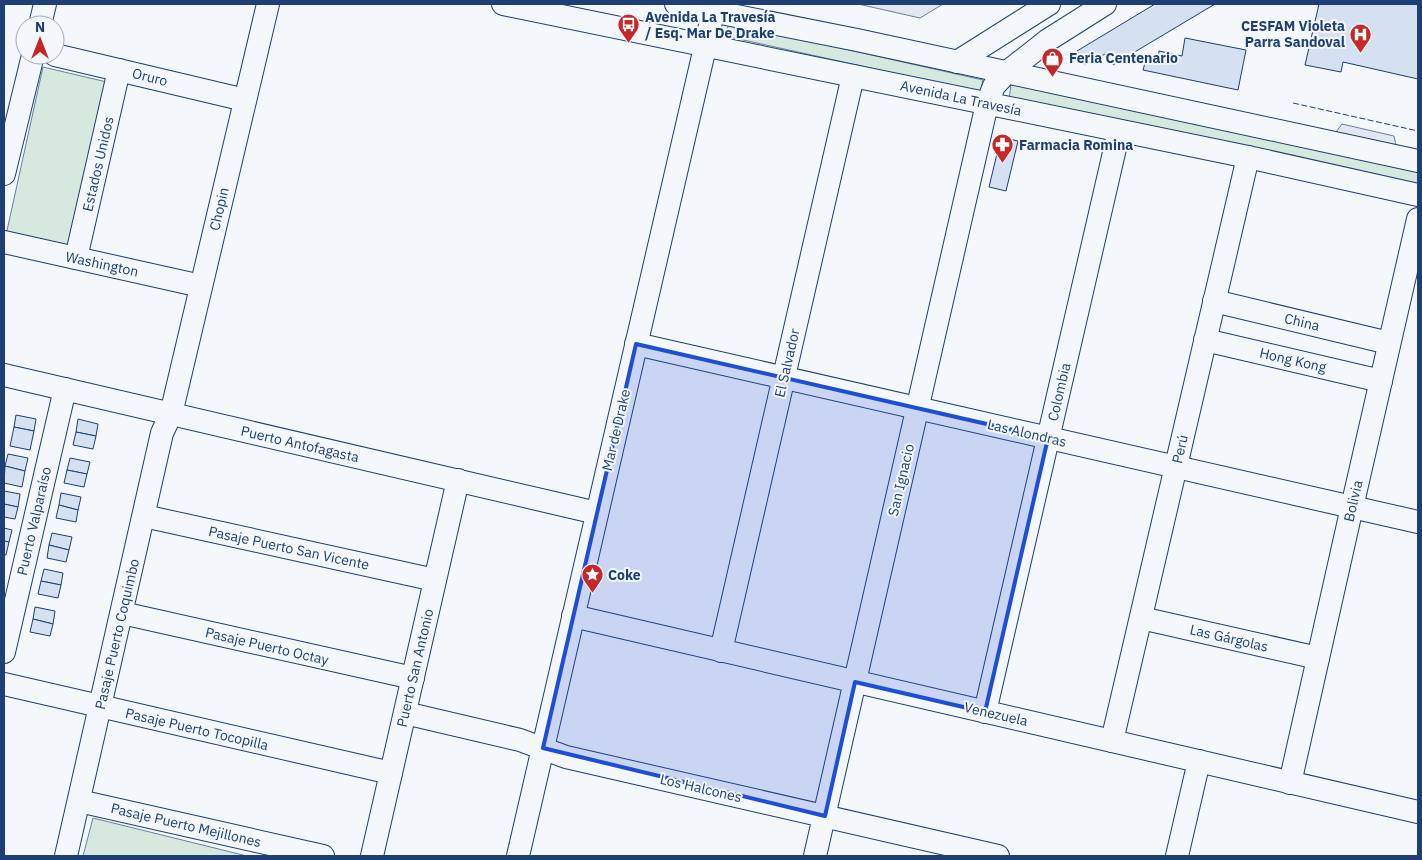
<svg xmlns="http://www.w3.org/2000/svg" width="1422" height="860" font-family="'IBM Plex Sans',sans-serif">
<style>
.green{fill:#d7e8df;stroke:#687fa3}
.parking{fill:#e3e8f0;stroke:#687fa3}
.building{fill:#d5e0f0;stroke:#1d3f73}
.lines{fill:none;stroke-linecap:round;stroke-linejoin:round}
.minor-casing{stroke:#1d3f73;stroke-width:24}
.minor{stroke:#f4f7fb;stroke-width:22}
.fence{stroke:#1d3f73;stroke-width:1;stroke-dasharray:6 2.5;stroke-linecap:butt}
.marked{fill:#1d4ed8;fill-opacity:0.2;stroke:#1d4ed8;stroke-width:4;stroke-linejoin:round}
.labels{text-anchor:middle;stroke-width:4;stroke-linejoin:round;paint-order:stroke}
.poi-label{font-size:14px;font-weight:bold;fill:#1d3f73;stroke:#f4f7fb;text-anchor:start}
.street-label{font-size:14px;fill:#1d3f73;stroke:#f4f7fb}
</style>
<rect width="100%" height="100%" fill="#f4f7fb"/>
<!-- green -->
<g class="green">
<polygon points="729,23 983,80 980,92 725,36"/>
<polygon points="43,67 111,83 73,248 6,235"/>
<polygon points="1011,84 1418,170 1418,185 1009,100"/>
<polygon points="93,818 247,856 83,856"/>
</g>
<!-- parking -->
<g class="parking">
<polygon points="858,4 943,4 920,18"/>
<polygon points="1342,124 1394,136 1396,145 1336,132"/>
</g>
<!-- building -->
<g class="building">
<polygon points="1155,4 1215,4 1113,65 1105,54 1085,65 1077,51"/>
<polygon points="1319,4 1418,4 1418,79 1343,62 1341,72 1305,65"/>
<polygon points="1185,38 1246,50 1238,90 1143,70 1147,56 1158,59 1159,51 1182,56"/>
<polygon points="1001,137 1018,141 1006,191 989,187"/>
<polygon points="16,415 36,419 34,431 14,427"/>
<polygon points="78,419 98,424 96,436 76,432"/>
<polygon points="14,427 34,431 30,450 10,446"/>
<polygon points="76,432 96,436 93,449 73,445"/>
<polygon points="8,454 28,458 25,471 5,466"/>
<polygon points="70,458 90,462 87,474 67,470"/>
<polygon points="5,466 25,471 22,487 4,483"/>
<polygon points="67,470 87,474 84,487 64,483"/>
<polygon points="4,491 20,494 18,507 4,504"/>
<polygon points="61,493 81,497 78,510 59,505"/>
<polygon points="4,504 18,507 15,519 4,517"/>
<polygon points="59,505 78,510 76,522 56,518"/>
<polygon points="4,528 12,530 9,542 4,541"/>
<polygon points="52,533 72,537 69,550 49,545"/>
<polygon points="4,541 9,542 6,555 4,555"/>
<polygon points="49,545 69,550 66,562 47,558"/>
<polygon points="44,569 63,573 61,585 41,581"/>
<polygon points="41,581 61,585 58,598 38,594"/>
<polygon points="35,607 55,611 53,624 33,619"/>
<polygon points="33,619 53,624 50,636 30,632"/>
</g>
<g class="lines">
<defs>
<g id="minor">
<polyline points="503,4 1248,157 1418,195"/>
<polyline points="676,4 857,40 1418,161"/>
<polyline points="40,25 45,4"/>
<polyline points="55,55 245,100"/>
<polyline points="957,62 1049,4"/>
<polyline points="4,174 33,55"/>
<polyline points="4,242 201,286"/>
<polyline points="76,258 119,70"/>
<polyline points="1214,301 1389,343"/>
<polyline points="1205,340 1381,381"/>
<polyline points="636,344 1418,522"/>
<polyline points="4,375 597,513"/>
<polyline points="144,516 435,580"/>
<polyline points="122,613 413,678"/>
<polyline points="573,616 1418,812"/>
<polyline points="1141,618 1318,658"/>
<polyline points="721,651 853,76"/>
<polyline points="4,652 65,389"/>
<polyline points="4,684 391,773"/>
<polyline points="985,712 1119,131"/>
<polyline points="405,713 520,740 566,757 998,856"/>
<polyline points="1112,741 1248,157"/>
<polyline points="1290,783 1352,507 1418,219"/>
<polyline points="79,801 323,856"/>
<polyline points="66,856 162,433 171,414 268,4"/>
<polyline points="372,856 458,480"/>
<polyline points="518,856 715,4"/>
<polyline points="815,856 987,104 994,86 1006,73 1048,40 1105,4"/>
<polyline points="1177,856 1199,761"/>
</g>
</defs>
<!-- minor casing -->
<use href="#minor" class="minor-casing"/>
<!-- minor -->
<use href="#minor" class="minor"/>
<!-- fence -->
<polyline class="fence" points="1293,103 1418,131"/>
</g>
<!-- marked area -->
<path class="marked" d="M636 344 1048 438 985 712 855 682 825 816 543 748Z"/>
<!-- icons -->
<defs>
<symbol id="bus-pin" viewBox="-11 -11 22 30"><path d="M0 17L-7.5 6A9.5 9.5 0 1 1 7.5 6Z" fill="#c62828" stroke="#f4f7fb"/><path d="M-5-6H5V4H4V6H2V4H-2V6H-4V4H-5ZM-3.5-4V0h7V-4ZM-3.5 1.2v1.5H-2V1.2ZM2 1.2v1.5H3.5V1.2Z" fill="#fff"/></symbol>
<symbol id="hospital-pin" viewBox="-11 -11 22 30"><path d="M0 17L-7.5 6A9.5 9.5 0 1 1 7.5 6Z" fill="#c62828" stroke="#f4f7fb"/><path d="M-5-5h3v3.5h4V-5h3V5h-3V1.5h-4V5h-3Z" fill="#fff"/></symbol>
<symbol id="shop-pin" viewBox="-11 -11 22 30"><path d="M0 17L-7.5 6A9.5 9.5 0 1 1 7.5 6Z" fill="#c62828" stroke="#f4f7fb"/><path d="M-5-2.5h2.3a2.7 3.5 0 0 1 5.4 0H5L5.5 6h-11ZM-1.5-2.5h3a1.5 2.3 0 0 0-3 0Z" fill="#fff"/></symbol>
<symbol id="pharmacy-pin" viewBox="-11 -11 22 30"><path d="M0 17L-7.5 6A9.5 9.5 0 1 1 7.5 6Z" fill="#c62828" stroke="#f4f7fb"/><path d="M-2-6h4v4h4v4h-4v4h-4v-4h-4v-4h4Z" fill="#fff"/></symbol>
<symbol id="sight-pin" viewBox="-11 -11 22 30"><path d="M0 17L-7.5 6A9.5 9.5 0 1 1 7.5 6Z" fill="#c62828" stroke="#f4f7fb"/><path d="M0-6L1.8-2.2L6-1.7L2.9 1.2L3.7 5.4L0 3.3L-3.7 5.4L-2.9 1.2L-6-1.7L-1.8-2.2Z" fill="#fff"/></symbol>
</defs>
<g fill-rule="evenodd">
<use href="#bus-pin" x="616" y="12" width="25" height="34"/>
<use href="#hospital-pin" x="1348" y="22" width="25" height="34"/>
<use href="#shop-pin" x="1040" y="46" width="25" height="34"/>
<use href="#pharmacy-pin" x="990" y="132" width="25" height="34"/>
<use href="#sight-pin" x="580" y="562" width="25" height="34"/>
</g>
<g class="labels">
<!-- poi labels -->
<g class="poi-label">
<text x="645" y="22">Avenida La Travesía<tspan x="645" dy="16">/ Esq. Mar De Drake</tspan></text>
<text x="1345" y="31" text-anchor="end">CESFAM Violeta<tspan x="1345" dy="16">Parra Sandoval</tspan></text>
<text x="1069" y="63">Feria Centenario</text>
<text x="1019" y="150">Farmacia Romina</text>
<text x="608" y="580">Coke</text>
</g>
<!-- street labels -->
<g class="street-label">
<text transform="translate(150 77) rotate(14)" y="5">Oruro</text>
<text transform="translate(961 98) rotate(12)" y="5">Avenida La Travesía</text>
<text transform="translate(98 164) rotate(-77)" y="5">Estados Unidos</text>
<text transform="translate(219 209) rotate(-77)" y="5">Chopin</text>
<text transform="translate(102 264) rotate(12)" y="5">Washington</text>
<text transform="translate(1302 322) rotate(13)" y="5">China</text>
<text transform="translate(1293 360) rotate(13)" y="5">Hong Kong</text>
<text transform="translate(787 363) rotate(-77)" y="5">El Salvador</text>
<text transform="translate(1059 392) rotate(-77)" y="5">Colombia</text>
<text transform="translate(616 430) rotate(-77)" y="5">Mar de Drake</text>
<text transform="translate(1027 433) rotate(13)" y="5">Las Alondras</text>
<text transform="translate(300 444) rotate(13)" y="5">Puerto Antofagasta</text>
<text transform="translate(1180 449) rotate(-77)" y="5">Perú</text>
<text transform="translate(901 480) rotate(-77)" y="5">San Ignacio</text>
<text transform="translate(1353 501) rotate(-77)" y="5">Bolivia</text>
<text transform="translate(34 521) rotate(-77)" y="5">Puerto Valparaíso</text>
<text transform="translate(289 548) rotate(12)" y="5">Pasaje Puerto San Vicente</text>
<text transform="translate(117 634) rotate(-77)" y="5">Pasaje Puerto Coquimbo</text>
<text transform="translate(1229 638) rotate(13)" y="5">Las Gárgolas</text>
<text transform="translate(267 646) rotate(13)" y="5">Pasaje Puerto Octay</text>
<text transform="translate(415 668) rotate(-77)" y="5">Puerto San Antonio</text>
<text transform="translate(996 714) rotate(13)" y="5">Venezuela</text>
<text transform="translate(197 729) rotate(13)" y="5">Pasaje Puerto Tocopilla</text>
<text transform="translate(701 788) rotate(13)" y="5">Los Halcones</text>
<text transform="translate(186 825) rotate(13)" y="5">Pasaje Puerto Mejillones</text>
</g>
</g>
<!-- border -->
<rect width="1422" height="860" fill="none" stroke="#1d3f73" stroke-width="10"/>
<!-- north arrow -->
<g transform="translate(40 40)"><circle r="24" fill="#f4f7fb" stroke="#9eadc5"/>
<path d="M0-4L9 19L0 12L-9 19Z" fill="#c62828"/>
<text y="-8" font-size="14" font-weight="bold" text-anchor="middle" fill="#1d3f73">N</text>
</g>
</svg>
